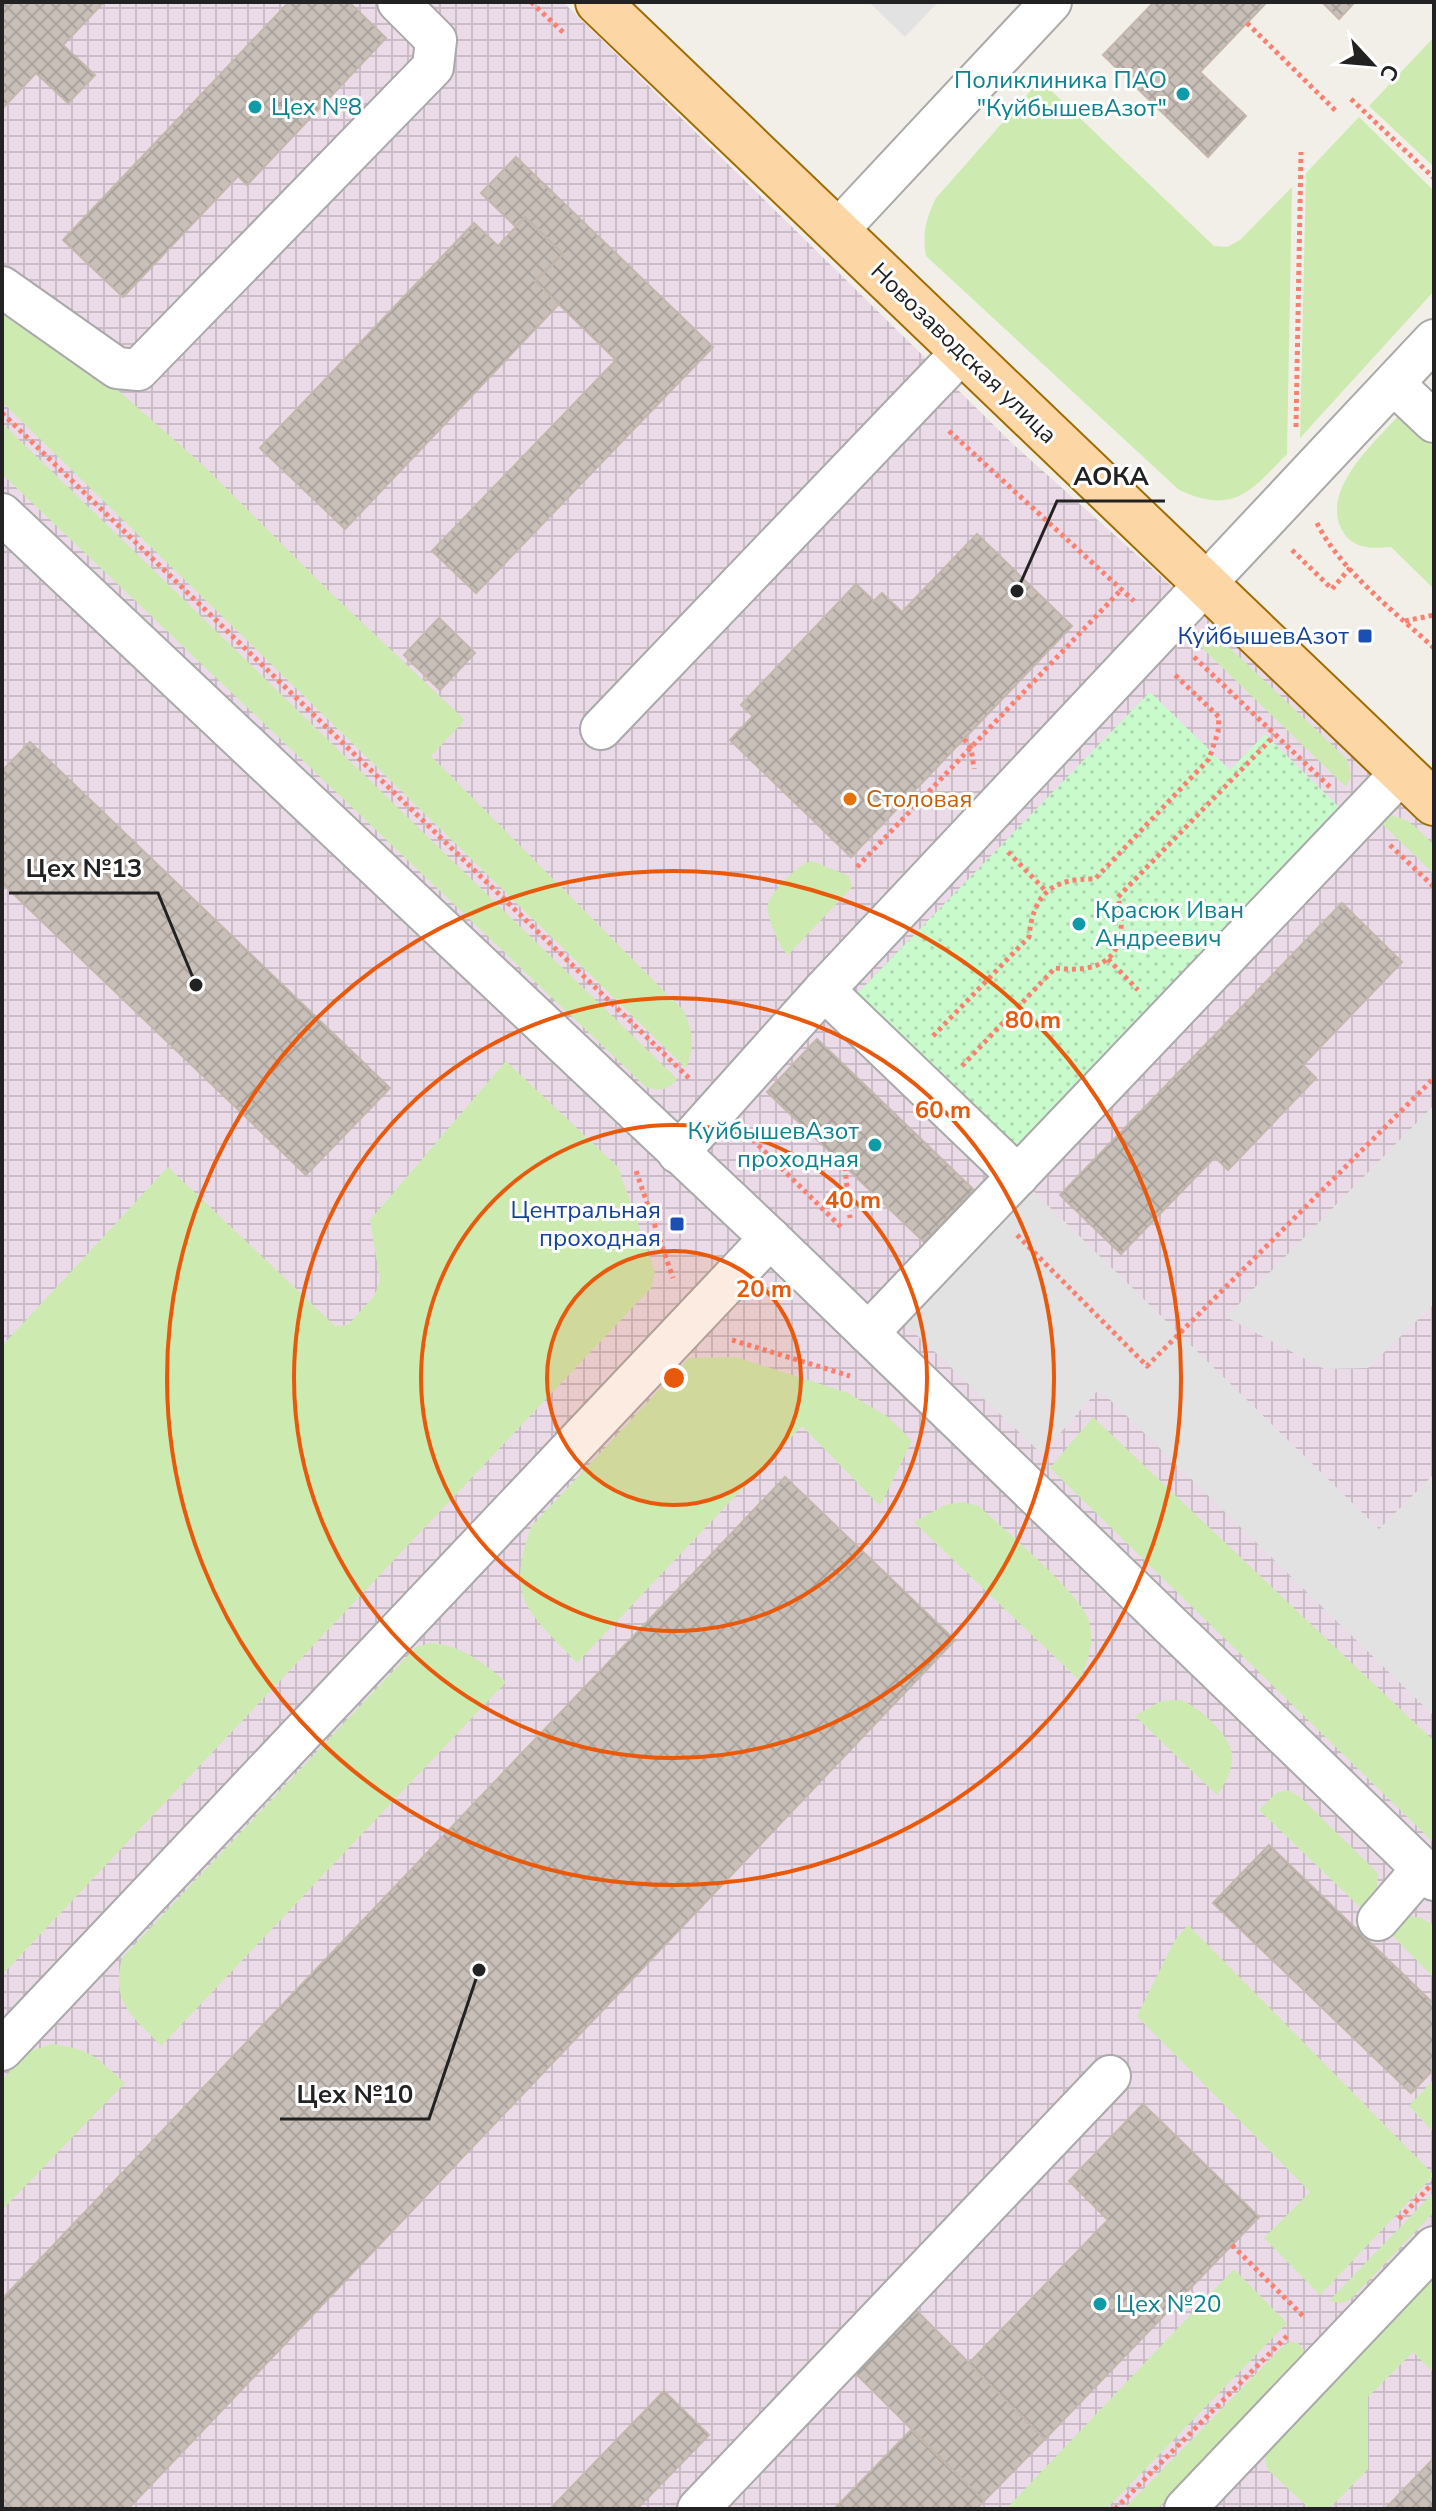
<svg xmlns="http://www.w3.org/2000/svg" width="1436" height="2511" font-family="'Nunito Sans',sans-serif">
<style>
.industrial{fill:url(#industrial-grid)}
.grass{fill:#cdebb0}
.park{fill:url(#park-dots)}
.parking{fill:#e2e2e2}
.building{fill:url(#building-cross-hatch);stroke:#c4b6ab;stroke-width:2}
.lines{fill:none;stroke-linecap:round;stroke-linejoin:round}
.minor-casing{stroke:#a9a9a9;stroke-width:44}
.major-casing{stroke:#a06b00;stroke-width:48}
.path{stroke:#fa8072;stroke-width:5;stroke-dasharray:4 4;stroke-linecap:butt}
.minor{stroke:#fff;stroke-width:40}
.major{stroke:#fcd6a4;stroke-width:44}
.ring{fill:none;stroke:#e8590c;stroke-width:4}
.culture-dot{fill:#0f9aa8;stroke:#fff;stroke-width:3}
.transit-dot{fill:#1a4fb4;stroke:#fff;stroke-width:3}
.food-dot{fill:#e8710a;stroke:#fff;stroke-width:3}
.labels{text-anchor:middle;stroke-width:6;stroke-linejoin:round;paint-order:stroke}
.culture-label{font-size:24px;fill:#0d838f;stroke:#fff;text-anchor:start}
.street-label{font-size:24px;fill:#222;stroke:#fff}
.transit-label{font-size:24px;fill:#164399;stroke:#fff;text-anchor:end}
.food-label{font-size:24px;fill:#c56008;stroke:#fff;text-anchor:start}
.centre{fill:#e8590c;stroke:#fff;stroke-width:4}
.ring-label{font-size:24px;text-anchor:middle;font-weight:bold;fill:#e8590c;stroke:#fff;stroke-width:6;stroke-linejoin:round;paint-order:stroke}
.leader{fill:none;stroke:#222;stroke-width:3}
.callout-dot{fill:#222;stroke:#fff;stroke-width:3}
.callout-label{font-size:26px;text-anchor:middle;font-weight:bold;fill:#222;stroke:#fff;stroke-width:6;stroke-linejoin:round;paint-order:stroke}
</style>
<defs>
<pattern id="industrial-grid" width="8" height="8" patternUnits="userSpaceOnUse" patternTransform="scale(2)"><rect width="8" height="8" fill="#ebdbe8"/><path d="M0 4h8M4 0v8" fill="none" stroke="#c9bcc7"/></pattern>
<pattern id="park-dots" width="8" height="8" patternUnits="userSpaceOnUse" patternTransform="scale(2)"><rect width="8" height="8" fill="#c8facc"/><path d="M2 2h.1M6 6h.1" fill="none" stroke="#acd6af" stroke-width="1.8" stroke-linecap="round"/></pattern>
<pattern id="building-cross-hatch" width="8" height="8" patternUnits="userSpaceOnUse" patternTransform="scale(2)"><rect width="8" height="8" fill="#c7bfb8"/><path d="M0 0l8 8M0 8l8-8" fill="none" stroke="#aba49e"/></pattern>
</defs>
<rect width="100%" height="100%" fill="#f2efe9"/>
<!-- industrial -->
<polygon class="industrial" points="2,2 563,2 1014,445 1434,821 1434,2509 2,2509"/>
<!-- grass -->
<g class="grass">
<polygon points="1434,37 1434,167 1369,106"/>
<path d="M1040 80 1214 246 1227 247 1240 240 1292 187 1287 454C1250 492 1234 515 1179 490L926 256C922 233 926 219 936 198Z"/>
<polygon points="1359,117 1434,191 1434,291 1300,438 1306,173"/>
<path d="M2 309 120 392 204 466 330 592 465 720 431 756 684 1011C693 1033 695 1046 686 1068L2 402Z"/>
<path d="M1399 415 1434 447V589L1391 547C1372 549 1352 549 1342 530 1320 490 1375 442 1399 415Z"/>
<path d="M2 423 677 1079C668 1090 661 1092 646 1087L2 474Z"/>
<polygon points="1210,641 1221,643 1230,648 1347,759 1351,776 1346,787 1201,647"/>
<path d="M1390 816C1409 816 1421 833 1434 845V874L1379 821Z"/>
<path d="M812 861 849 876 852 887 788 955C780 949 765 914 768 904 771 892 800 862 812 861Z"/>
<polygon points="506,1061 618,1167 655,1272 651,1288 2,1975 2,1346 168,1167 335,1326 348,1325 374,1296 380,1281 370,1220"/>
<path d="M736 1357 848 1393 888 1417 912 1441 880 1506 802 1426 577 1663C528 1611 505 1600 531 1527L689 1358Z"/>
<polygon points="1093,1417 1434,1741 1434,1843 1050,1468"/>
<path d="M962 1502 979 1506C1005 1531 1076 1589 1088 1619 1096 1640 1088 1661 1079 1680L914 1522 945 1505Z"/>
<path d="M431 1643C461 1645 484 1663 506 1682L161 2046C133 2015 110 2004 122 1958L416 1647Z"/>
<path d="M1181 1700C1194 1706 1202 1712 1212 1722 1238 1748 1238 1765 1217 1795L1135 1716 1161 1701Z"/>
<polygon points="1288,1790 1299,1796 1378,1873 1377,1888 1362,1909 1259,1810 1276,1793"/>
<polygon points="1410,1916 1421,1918 1434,1925 1434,1978 1389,1932"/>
<polygon points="1188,1925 1434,2175 1320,2295 1264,2238 1310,2192 1137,2016 1175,1940"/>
<path d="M52 2044C91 2049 97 2058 125 2083L2 2210V2080L28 2052Z"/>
<polygon points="1434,2079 1434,2133 1409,2106"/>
<polygon points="1434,2192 1434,2212 1350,2300 1341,2303 1329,2301"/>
<polygon points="1234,2269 1287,2323 1106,2509 1006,2509"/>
<polygon points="1434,2271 1434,2373 1413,2352 1368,2397 1368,2469 1329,2509 1310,2509 1267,2469 1265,2456 1270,2443"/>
<polygon points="1290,2342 1298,2343 1304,2350 1296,2368 1157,2509 1124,2509 1282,2347"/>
</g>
<!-- park -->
<polygon class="park" points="1150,692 1230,770 1265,734 1342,810 1011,1152 853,998"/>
<!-- parking -->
<g class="parking">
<polygon points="869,2 938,2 905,37"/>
<polygon points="1434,1105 1434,1304 1368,1368 1324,1369 1226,1317"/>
<polygon points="1023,1181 1379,1529 1434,1474 1434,1716 1099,1389 1042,1454 898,1317"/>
</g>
<!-- building -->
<g class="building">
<polygon points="2,2 104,2 63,45 95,75 68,103 36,73 2,109"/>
<polygon points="289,2 349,2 386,38 247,185 238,176 123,297 63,240"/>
<polygon points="1154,2 1267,2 1200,72 1246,116 1208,157 1103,55"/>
<polygon points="1322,2 1355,2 1339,19"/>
<polygon points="516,157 713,347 476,593 432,551 616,360 535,281 563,254 525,217 516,227 481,193"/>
<polygon points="525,217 563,254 535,281 559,304 345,529 260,448 474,223 498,246"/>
<polygon points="977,534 1072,626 851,857 730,740 753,716 741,705 856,584 874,601 882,593 902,612"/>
<polygon points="439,618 475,653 440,690 404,655"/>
<polygon points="30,742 390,1088 306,1175 2,883 2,771"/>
<polygon points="1342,903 1402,962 1303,1065 1316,1078 1228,1170 1215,1157 1121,1254 1060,1195"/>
<polygon points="817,1039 974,1190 924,1242 767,1092"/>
<polygon points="785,1477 955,1640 128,2509 2,2509 2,2299"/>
<polygon points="1269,1845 1434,2004 1434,2069 1411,2093 1213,1903"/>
<polygon points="1143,2104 1259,2217 1045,2439 968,2364 1108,2220 1069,2181"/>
<polygon points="908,2302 1045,2439 984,2501 846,2364"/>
<polygon points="664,2391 709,2435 637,2509 550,2509"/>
<polygon points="911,2430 984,2501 977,2509 834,2509"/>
<polygon points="1434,2458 1434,2509 1385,2509"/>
</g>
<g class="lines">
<defs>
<g id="minor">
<polyline points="837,231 1051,2"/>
<polyline points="2,287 117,368 138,370 433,67 436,40 398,2"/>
<polyline points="1394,384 1434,422"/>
<polyline points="2,514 770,1238 1434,1880"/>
<polyline points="601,729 962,352"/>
<polyline points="678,1153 824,990"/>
<polyline points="1018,1176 824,990 1434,340"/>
<polyline points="868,1333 1402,772"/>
<polyline points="1378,1920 1422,1869"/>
<polyline points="2,2050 770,1238"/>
<polyline points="698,2509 1110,2076"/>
<polyline points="1185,2509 1434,2247"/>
</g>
<polyline id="major" points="598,2 1434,803"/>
</defs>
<!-- minor casing -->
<use href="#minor" class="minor-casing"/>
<!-- major casing -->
<use href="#major" class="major-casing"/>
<!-- path -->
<g class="path">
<polyline points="531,2 565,34"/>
<polyline points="1247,23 1338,113"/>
<polyline points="1351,99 1434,178"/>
<polyline points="2,413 691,1080"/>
<polyline points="1296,427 1301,152"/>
<polyline points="949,431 1134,601"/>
<path d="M1317 523C1340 570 1395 612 1434 648"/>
<polyline points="1292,550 1332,589 1350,568"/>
<polyline points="1405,621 1434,615"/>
<polyline points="1194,657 1331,788"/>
<polyline points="964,739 971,748 974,769"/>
<polyline points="1390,845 1434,887"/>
<polyline points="1008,852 1046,891"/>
<polyline points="857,867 1122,589"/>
<polyline points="1108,959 1138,990"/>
<path d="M933 1036 1029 937C1033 894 1052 878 1095 879L1209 759 1218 732 1219 717 1175 675"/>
<path d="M962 1066 1055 968C1109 975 1130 951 1118 897L1275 735"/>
<polyline points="747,1134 841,1227"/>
<polyline points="790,1156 845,1167 850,1218"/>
<polyline points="636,1171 673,1278"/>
<polyline points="1017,1235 1147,1366 1434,1078"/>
<polyline points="732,1340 850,1376"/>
<polyline points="1399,2219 1434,2182"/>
<polyline points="1232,2245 1305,2318"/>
<polyline points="1115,2509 1287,2336"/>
</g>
<!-- minor -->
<use href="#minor" class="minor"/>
<!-- major -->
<use href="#major" class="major"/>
</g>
<!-- distance rings -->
<circle cx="674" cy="1378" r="127" fill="#e8590c" fill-opacity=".12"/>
<g class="ring">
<circle cx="674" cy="1378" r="127"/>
<circle cx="674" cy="1378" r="253"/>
<circle cx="674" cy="1378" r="380"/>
<circle cx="674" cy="1378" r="507"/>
</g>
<!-- markers -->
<g class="culture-dot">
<circle cx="1183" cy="94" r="8"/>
<circle cx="255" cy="107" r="8"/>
<circle cx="1079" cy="924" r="8"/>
<circle cx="875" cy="1145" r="8"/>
<circle cx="1100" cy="2304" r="8"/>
</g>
<g class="transit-dot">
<rect x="1357" y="628" width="16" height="16" rx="4"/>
<rect x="669" y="1216" width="16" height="16" rx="4"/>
</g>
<circle class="food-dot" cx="850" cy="799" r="8"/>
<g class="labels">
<!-- culture labels -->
<g class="culture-label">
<text x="1167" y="88" text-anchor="end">Поликлиника ПАО<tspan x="1167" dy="28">"КуйбышевАзот"</tspan></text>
<text x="271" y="115">Цех №8</text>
<text x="1095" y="918">Красюк Иван<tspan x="1095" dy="28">Андреевич</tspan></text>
<text x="859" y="1139" text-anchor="end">КуйбышевАзот<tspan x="859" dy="28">проходная</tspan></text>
<text x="1116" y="2312">Цех №20</text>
</g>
<!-- street labels -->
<g class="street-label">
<text transform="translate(964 353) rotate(44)" y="8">Новозаводская улица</text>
</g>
<!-- transit labels -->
<g class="transit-label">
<text x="1349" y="644">КуйбышевАзот</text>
<text x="661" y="1218">Центральная<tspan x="661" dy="28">проходная</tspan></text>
</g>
<!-- food labels -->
<g class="food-label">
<text x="866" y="807">Столовая</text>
</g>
</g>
<circle cx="674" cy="1378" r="12" class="centre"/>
<g class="ring-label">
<text x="1033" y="1028">80 m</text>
<text x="943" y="1118">60 m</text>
<text x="853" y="1208">40 m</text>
<text x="764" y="1297">20 m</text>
</g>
<!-- callouts -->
<path class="leader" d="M1017 591L1057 501H1165M196 985L158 893H9M479 1970L429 2119H280"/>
<g class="callout-dot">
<circle cx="1017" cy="591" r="8"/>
<circle cx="196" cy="985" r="8"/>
<circle cx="479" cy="1970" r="8"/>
</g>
<g class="callout-label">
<text x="1111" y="485">АОКА</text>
<text x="84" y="877">Цех №13</text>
<text x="355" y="2103">Цех №10</text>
</g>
<!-- border -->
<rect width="1436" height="2511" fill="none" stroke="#222222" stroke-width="8"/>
<!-- north arrow -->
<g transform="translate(1372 64) rotate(116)" stroke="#ffffff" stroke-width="6" paint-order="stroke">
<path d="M0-6L14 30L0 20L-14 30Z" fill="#222222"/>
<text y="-12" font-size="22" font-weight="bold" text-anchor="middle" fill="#222222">С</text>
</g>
</svg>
